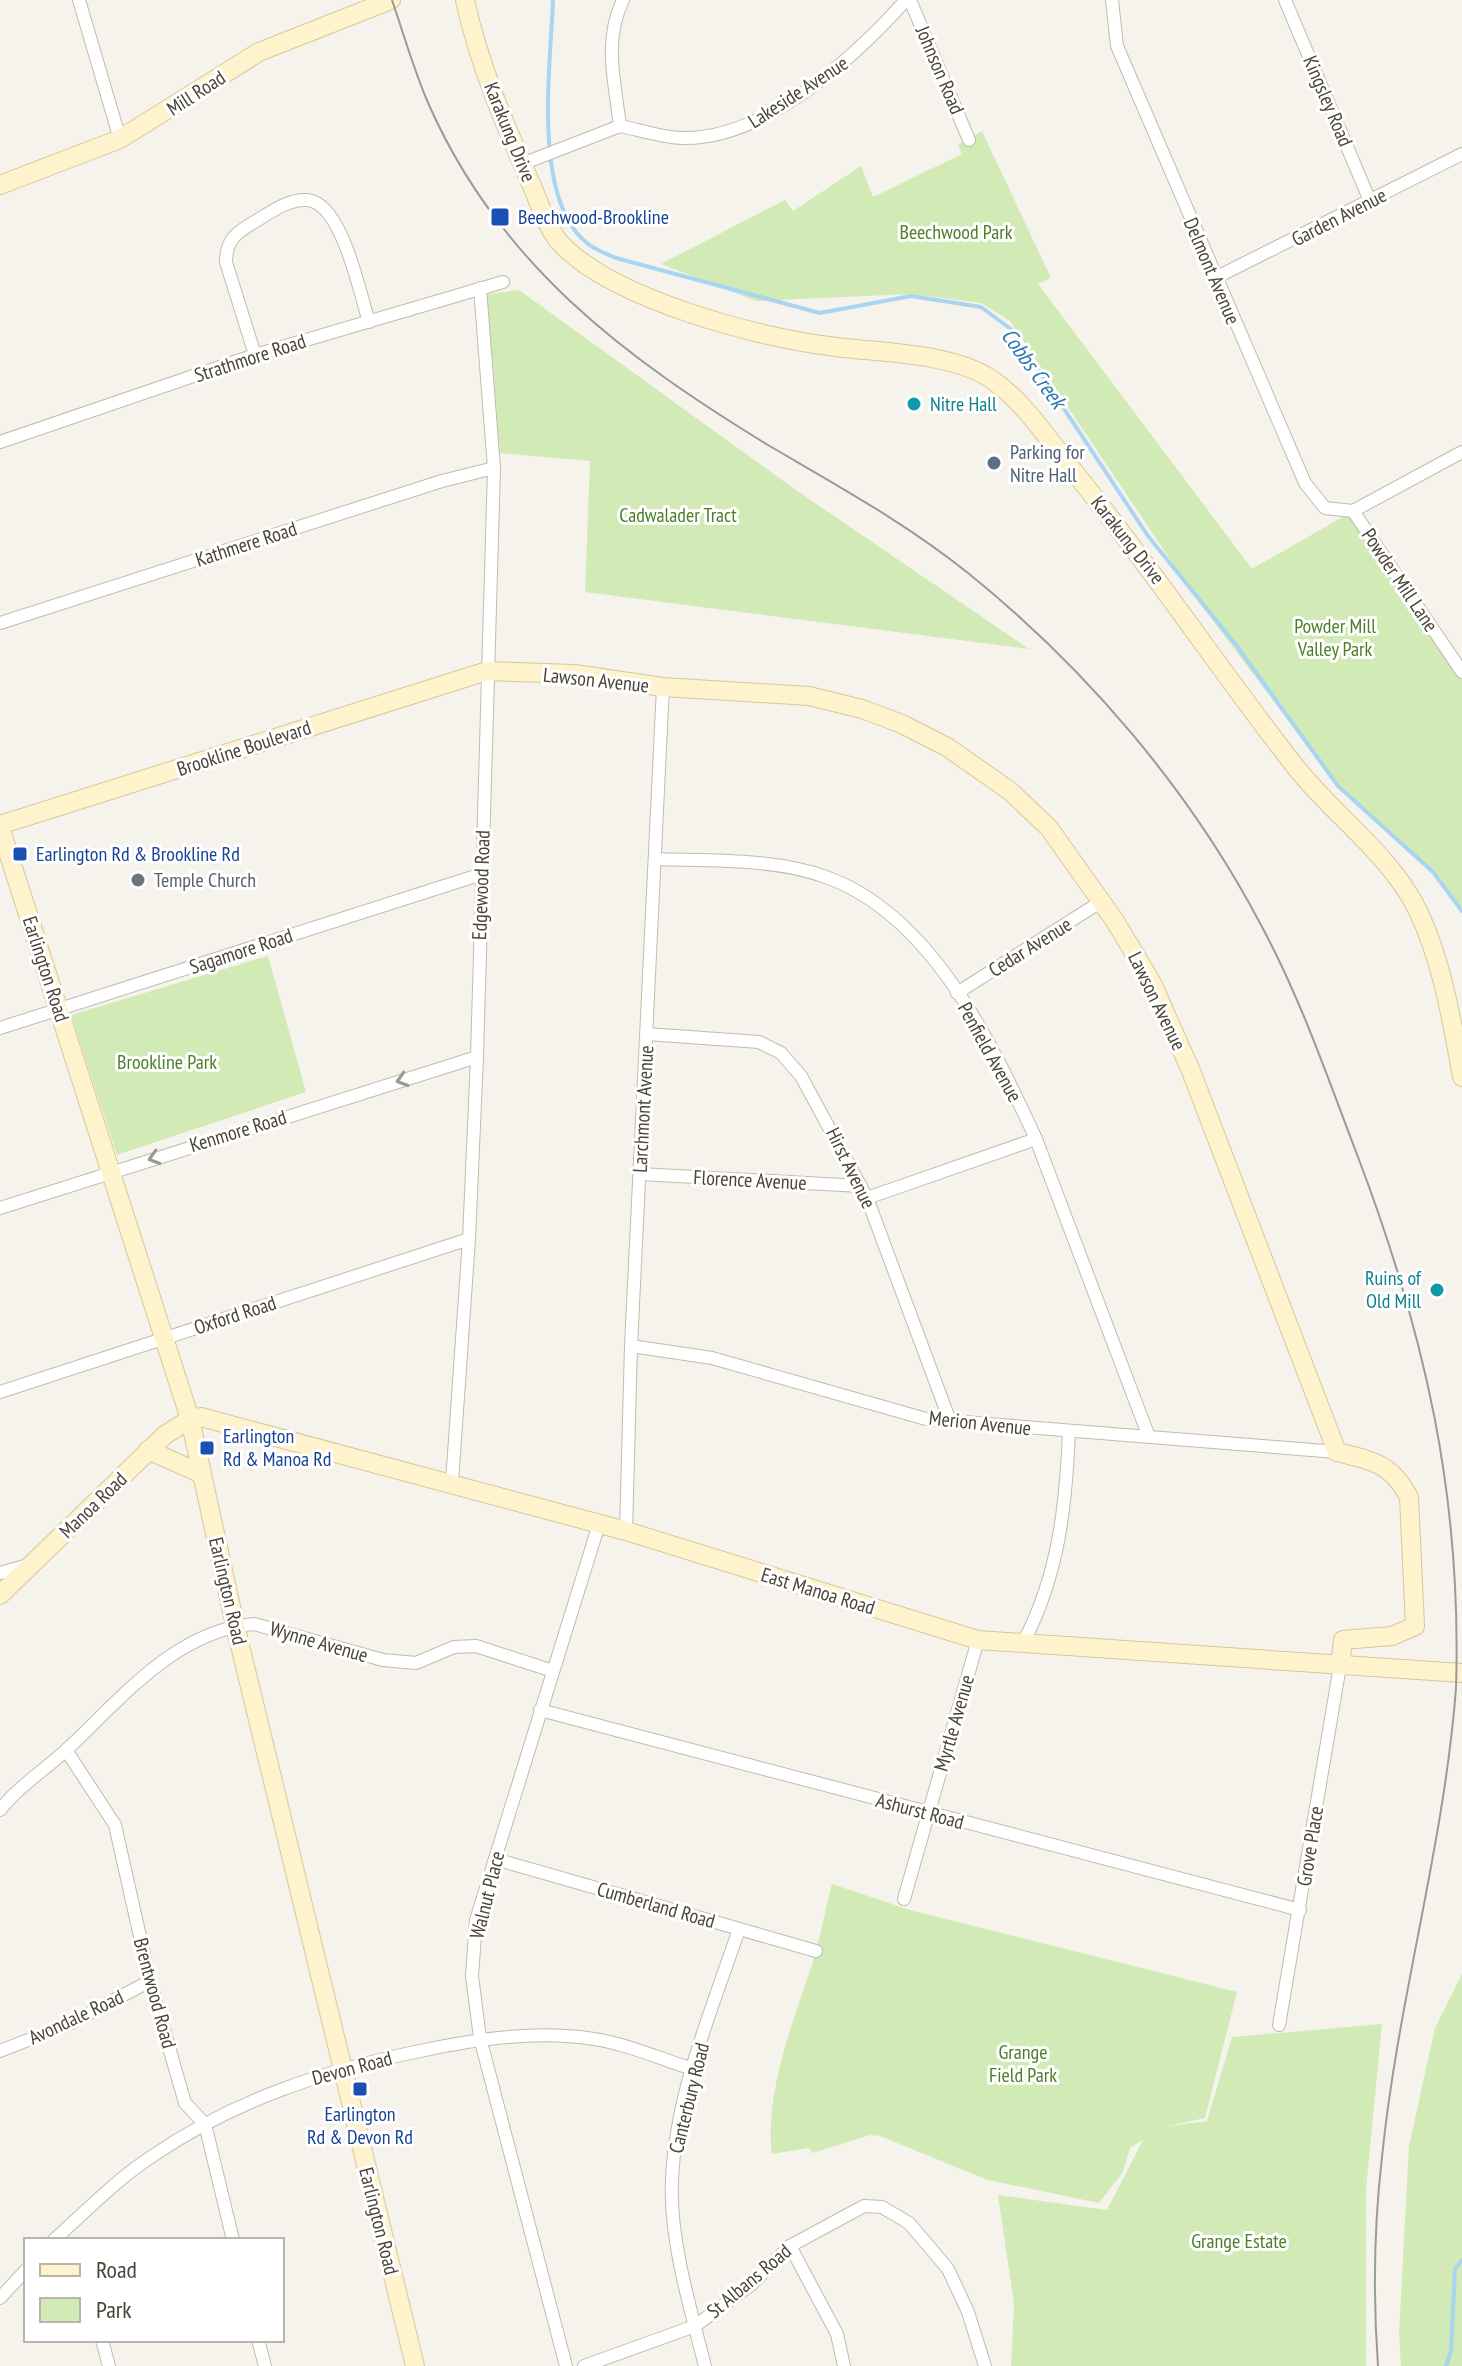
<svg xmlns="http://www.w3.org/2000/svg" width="1462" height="2366" font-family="'PT Sans Narrow',sans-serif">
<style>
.green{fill:#d2eab5}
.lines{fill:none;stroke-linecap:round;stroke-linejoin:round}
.stream{stroke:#a9d4f2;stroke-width:4}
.street-casing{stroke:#c2bbae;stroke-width:14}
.secondary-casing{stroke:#d6c79b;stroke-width:20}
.street{stroke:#fff;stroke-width:12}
.secondary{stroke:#fff3cd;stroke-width:18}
.tram{stroke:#9a9a9a;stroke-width:2}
.oneway{stroke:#9c9892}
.transit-dot{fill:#1a4fb4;stroke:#fff;stroke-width:3}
.culture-dot{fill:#0f9aa8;stroke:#fff;stroke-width:3}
.service-dot{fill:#5c6f8a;stroke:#fff;stroke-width:3}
.worship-dot{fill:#6b7280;stroke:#fff;stroke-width:3}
.labels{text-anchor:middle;stroke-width:6;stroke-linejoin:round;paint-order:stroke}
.street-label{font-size:20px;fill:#4b4439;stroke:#fff}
.transit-label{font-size:20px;fill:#164399;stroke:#fff;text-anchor:start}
.park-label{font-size:20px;fill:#4a7f2a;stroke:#fff}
.culture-label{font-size:20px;fill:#0d838f;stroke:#fff;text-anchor:start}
.service-label{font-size:20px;fill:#4e5e75;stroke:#fff;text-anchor:start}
.worship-label{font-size:20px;fill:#5b616d;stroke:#fff;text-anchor:start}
.water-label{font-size:22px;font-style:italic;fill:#2e7ab2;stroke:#fff}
</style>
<rect width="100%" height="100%" fill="#f6f3ec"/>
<!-- green -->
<g class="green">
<polygon points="982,131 1051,278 1038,284 1252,569 1353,511 1462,672 1462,911 1433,872 1338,786 1198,601 1010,321 981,303 911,294 756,301 661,264 785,200 793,211 861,166 873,197 962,154 958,145"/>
<polygon points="519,290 793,488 1029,649 585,592 590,461 500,453 487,294"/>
<polygon points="268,956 306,1092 117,1155 71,1015"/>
<path d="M832 1884 910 1910 1237 1992 1205 2118 1164 2127 1207 2121 1232 2037 1382 2024 1366 2189V2366H1011L1014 2304 998 2195 1107 2210 1143 2140 1130 2148 1123 2172 1099 2203 988 2180 880 2136 870 2135 813 2153 809 2148 772 2154C764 2094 794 2018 813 1962 821 1936 825 1909 832 1884Z"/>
<polygon points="1462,1974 1462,2366 1401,2366 1399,2333 1409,2146 1435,2028"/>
</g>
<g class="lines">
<!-- stream -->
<g class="stream">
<path d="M553 0C551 64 531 200 588 244 596 250 607 254 616 258L820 313 911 296 981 307 1012 330 1148 536 1236 645 1338 786 1433 872 1462 911"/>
<polyline points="1446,2366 1451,2351 1455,2269 1462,2260"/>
</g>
<defs>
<g id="street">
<polyline points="79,0 120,139"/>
<polyline points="910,0 969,140"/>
<polyline points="1112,0 1117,46 1305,483 1325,508 1353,511"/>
<polyline points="1285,0 1370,201"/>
<path d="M620 126C640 130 661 137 681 138 763 141 854 58 906 0"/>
<path d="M620 126C615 83 603 41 623 0"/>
<polyline points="522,164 620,126"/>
<polyline points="1215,278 1462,154"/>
<path d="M255 355 226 262C226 239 237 232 256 221 271 212 288 199 307 200 342 202 360 294 369 322"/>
<polyline points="0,442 255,355 503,282"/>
<polyline points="1353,511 1462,672"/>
<polyline points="1353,511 1462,452"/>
<polyline points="0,623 442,481 494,468"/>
<path d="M655 859C711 861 773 858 826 877 932 915 992 1044 1036 1139L1149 1437"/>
<polyline points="957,993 1102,901"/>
<polyline points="0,1028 482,874"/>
<polyline points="647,1034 759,1042 781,1053 801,1076 867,1198 950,1421"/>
<polyline points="640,1174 861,1186"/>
<polyline points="867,1198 1036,1139"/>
<polyline points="0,1208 477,1057"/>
<polyline points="631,1346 712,1358 926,1419 1337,1452"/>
<polyline points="0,1392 469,1239"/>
<polyline points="452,1482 469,1239 477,1057 494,468 480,288"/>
<polyline points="626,1531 631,1346 663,687"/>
<polyline points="0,1573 28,1565"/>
<path d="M1024 1641C1059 1574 1066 1505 1069 1431"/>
<polyline points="540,1710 1300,1910"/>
<polyline points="66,1750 115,1825 150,1981 185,2103 205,2124 233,2240"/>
<path d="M0 1810C17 1788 43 1771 64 1752 119 1702 173 1631 254 1624L383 1660 416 1663 454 1647 476 1646 553 1671"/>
<polyline points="495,1859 816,1951"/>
<polyline points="904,1899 978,1640"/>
<polyline points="1279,2025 1340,1666"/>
<polyline points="0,2051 69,2024 150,1981"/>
<path d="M54 2240C85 2212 116 2180 151 2157 234 2100 323 2071 420 2051 477 2039 536 2030 594 2039 627 2044 661 2059 693 2069"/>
<polyline points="790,2246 837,2334 844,2366"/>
<polyline points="0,2298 26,2270"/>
<polyline points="102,2340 109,2366"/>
<polyline points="258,2340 265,2366"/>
<polyline points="566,2366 480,2038 472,1976 476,1920 599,1524"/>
<polyline points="584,2366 695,2326 752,2284 790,2246 864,2206 882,2207 909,2223 948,2269 968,2312 985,2366"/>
<path d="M705 2366C691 2311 669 2238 672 2181 675 2095 712 2010 739 1929"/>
</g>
<g id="secondary">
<path d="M465 0C479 65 505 125 532 186 541 207 548 232 565 248 619 300 756 337 829 346 877 353 951 352 991 379 1025 402 1050 442 1075 473 1152 568 1219 669 1294 765 1331 813 1390 854 1417 909 1442 960 1452 1021 1462 1077"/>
<polyline points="0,185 120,139 259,52 391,0"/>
<path d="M0 825 487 671 574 674 663 687 809 696 862 709 902 724 947 747 1010 791 1049 828 1115 921 1152 983 1191 1071 1337 1452C1372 1461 1390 1462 1409 1497L1415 1626 1392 1636 1343 1640 1340 1666"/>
<polyline points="0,827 190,1419 235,1625 415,2366"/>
<polyline points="148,1450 202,1474"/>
<polyline points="0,1595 165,1435 190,1419 201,1417 626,1531 978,1640 1462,1673"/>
</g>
</defs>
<!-- street casing -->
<use href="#street" class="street-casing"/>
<!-- secondary casing -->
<use href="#secondary" class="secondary-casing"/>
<!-- street -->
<use href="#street" class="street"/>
<!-- secondary -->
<use href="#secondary" class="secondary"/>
<!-- tram -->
<path class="tram" d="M392 0C404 35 414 71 429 105 500 265 624 357 768 445 836 485 906 523 968 573 1087 669 1190 790 1261 925 1301 999 1328 1079 1358 1157 1425 1334 1462 1496 1456 1688 1444 1846 1398 1999 1382 2157 1374 2226 1373 2297 1378 2366"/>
</g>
<!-- one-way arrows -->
<defs><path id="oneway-chevron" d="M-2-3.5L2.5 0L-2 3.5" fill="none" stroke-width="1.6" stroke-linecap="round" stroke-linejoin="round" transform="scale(2)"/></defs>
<g class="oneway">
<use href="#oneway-chevron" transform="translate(402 1080) rotate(163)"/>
<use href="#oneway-chevron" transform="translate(154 1158) rotate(163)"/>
</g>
<!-- markers -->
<g class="transit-dot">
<rect x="490" y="207" width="20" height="20" rx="4"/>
<rect x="12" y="846" width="16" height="16" rx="4"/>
<rect x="199" y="1440" width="16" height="16" rx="4"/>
<rect x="352" y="2081" width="16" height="16" rx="4"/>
</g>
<g class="culture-dot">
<circle cx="914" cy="404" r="8"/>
<circle cx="1437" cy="1290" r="8"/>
</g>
<circle class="service-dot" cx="994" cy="463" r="8"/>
<circle class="worship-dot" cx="138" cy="880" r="8"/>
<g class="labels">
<!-- street labels -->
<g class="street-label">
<text transform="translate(940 70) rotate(67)" y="7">Johnson Road</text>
<text transform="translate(798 92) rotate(-33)" y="7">Lakeside Avenue</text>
<text transform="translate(196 93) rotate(-33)" y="7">Mill Road</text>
<text transform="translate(1328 101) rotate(67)" y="7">Kingsley Road</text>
<text transform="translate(510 132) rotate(68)" y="7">Karakung Drive</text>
<text transform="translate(1339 217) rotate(-27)" y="7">Garden Avenue</text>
<text transform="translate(1212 271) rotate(67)" y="7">Delmont Avenue</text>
<text transform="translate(250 358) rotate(-18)" y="7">Strathmore Road</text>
<text transform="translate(1128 540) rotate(52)" y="7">Karakung Drive</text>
<text transform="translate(246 544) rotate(-18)" y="7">Kathmere Road</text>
<text transform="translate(1400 580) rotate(56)" y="7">Powder Mill Lane</text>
<text transform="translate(596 680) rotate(6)" y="7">Lawson Avenue</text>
<text transform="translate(244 748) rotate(-18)" y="7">Brookline Boulevard</text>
<text transform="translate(481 885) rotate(-88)" y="7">Edgewood Road</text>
<text transform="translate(1030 947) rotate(-32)" y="7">Cedar Avenue</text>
<text transform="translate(241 951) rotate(-18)" y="7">Sagamore Road</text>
<text transform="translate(46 969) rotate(72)" y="7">Earlington Road</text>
<text transform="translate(1157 1001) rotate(64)" y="7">Lawson Avenue</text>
<text transform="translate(990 1052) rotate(61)" y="7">Penfield Avenue</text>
<text transform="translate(643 1109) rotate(-87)" y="7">Larchmont Avenue</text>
<text transform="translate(238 1131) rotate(-17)" y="7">Kenmore Road</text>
<text transform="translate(851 1168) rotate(64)" y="7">Hirst Avenue</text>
<text transform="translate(750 1180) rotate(3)" y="7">Florence Avenue</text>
<text transform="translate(235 1315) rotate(-18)" y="7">Oxford Road</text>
<text transform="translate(980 1423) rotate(6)" y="7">Merion Avenue</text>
<text transform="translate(93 1505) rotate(-44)" y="7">Manoa Road</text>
<text transform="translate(228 1591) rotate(77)" y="7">Earlington Road</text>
<text transform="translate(818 1591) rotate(17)" y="7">East Manoa Road</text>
<text transform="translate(319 1642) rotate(16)" y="7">Wynne Avenue</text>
<text transform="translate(954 1723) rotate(-74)" y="7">Myrtle Avenue</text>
<text transform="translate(920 1811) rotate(15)" y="7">Ashurst Road</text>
<text transform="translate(1310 1846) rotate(-81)" y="7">Grove Place</text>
<text transform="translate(487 1895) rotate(-76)" y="7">Walnut Place</text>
<text transform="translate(656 1905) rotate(16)" y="7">Cumberland Road</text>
<text transform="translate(155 1993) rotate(75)" y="7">Brentwood Road</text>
<text transform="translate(76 2017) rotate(-25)" y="7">Avondale Road</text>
<text transform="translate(352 2068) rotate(-15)" y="7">Devon Road</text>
<text transform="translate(689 2098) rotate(-76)" y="7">Canterbury Road</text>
<text transform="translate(379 2221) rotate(76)" y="7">Earlington Road</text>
<text transform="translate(749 2281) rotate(-40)" y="7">St Albans Road</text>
</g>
<!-- transit labels -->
<g class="transit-label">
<text x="518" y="224">Beechwood-Brookline</text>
<text x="36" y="861">Earlington Rd &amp; Brookline Rd</text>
<text x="223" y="1443">Earlington<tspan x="223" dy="23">Rd &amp; Manoa Rd</tspan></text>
<text x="360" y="2121" text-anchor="middle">Earlington<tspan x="360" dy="23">Rd &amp; Devon Rd</tspan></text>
</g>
<!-- park labels -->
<g class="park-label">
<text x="956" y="239">Beechwood Park</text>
<text x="678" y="522">Cadwalader Tract</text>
<text x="1335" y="633">Powder Mill<tspan x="1335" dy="23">Valley Park</tspan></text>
<text x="167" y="1069">Brookline Park</text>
<text x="1023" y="2059">Grange<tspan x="1023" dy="23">Field Park</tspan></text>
<text x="1239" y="2248">Grange Estate</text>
</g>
<!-- culture labels -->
<g class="culture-label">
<text x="930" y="411">Nitre Hall</text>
<text x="1421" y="1285" text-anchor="end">Ruins of<tspan x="1421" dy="23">Old Mill</tspan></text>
</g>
<!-- service labels -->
<g class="service-label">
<text x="1010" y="459">Parking for<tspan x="1010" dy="23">Nitre Hall</tspan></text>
</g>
<!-- worship labels -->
<g class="worship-label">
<text x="154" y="887">Temple Church</text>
</g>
<!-- water labels -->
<g class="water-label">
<text transform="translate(1034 368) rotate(54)" y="8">Cobbs Creek</text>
</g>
</g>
<!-- legend -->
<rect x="24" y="2238" width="260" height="104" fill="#ffffff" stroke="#b7b4b0" stroke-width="2"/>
<rect x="40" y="2264" width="40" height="12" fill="#fff3cd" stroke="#b7b4b0" stroke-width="2"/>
<text x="96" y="2278" font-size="24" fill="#4b4439">Road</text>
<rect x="40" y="2298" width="40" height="24" fill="#d2eab5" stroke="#b7b4b0" stroke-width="2"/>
<text x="96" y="2318" font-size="24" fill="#4b4439">Park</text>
</svg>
